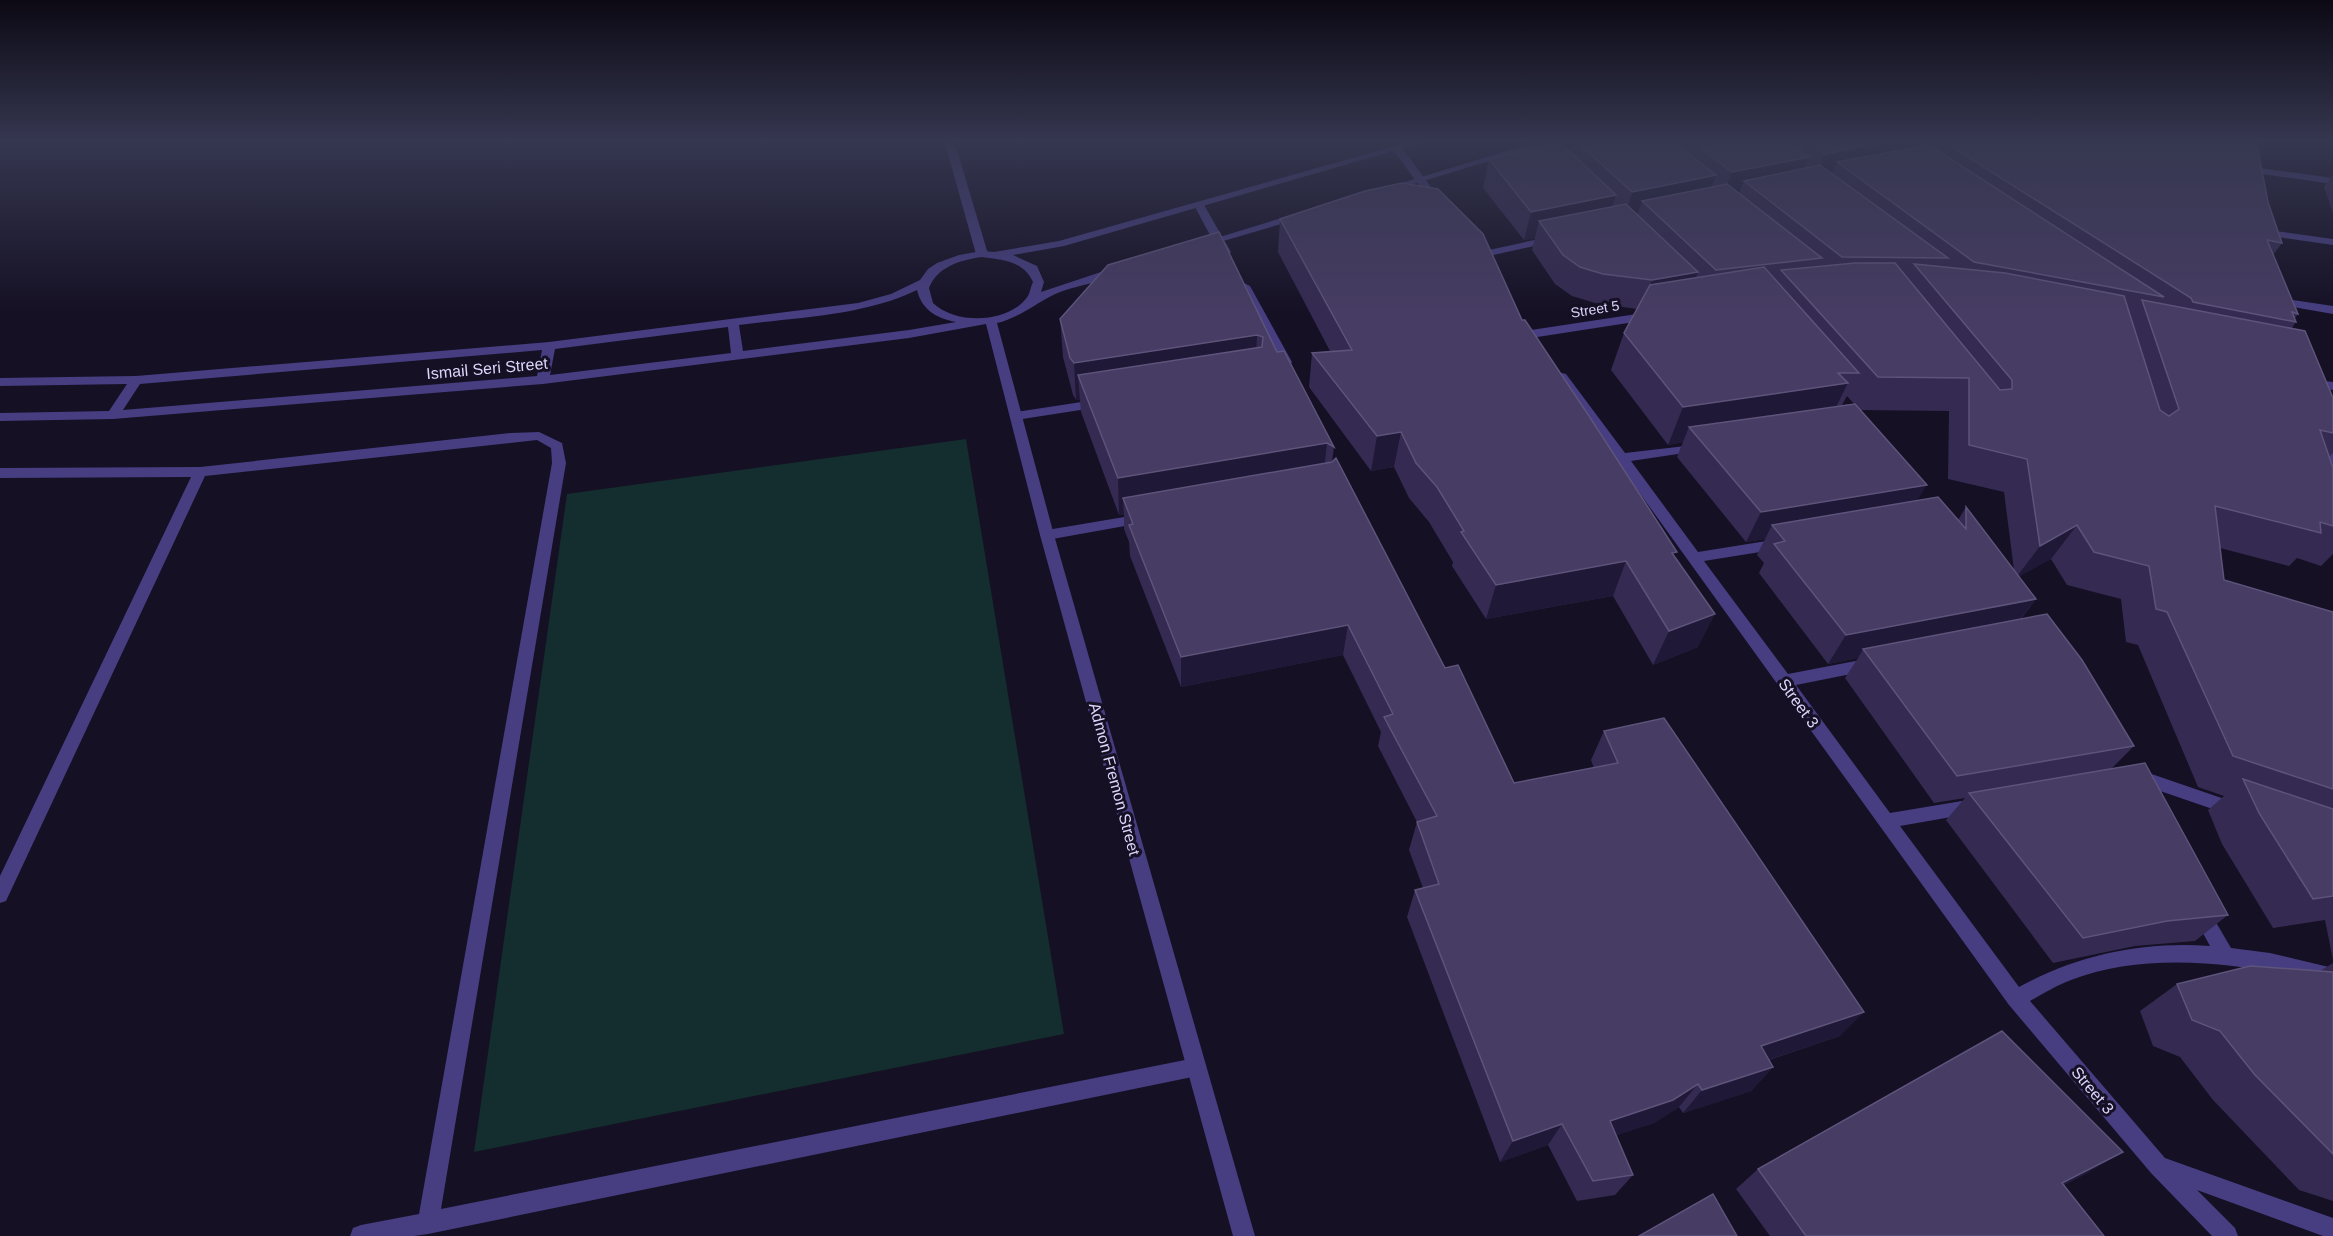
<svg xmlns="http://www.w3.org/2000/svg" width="2333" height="1236" font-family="Helvetica,sans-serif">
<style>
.green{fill:#142d2e}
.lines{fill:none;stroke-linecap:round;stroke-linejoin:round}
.minor{fill:#463e80;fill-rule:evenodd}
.tertiary{fill:#463e80;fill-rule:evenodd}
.wall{fill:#352a51;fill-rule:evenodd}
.shaded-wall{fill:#201837}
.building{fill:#473c63;stroke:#5e547b;stroke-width:1.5}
.labels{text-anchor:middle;stroke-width:6;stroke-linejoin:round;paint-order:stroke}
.far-street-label{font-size:14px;fill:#ddd6fc;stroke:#151024}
.street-label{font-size:16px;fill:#ddd6fc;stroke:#151024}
</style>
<rect width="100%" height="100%" fill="#151024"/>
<!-- green -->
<polygon class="green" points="966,439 1064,1034 474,1152 567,494"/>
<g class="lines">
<!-- minor -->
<g class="minor">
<polygon points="944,140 954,140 988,254 986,256 982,257 976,254"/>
<polygon points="1393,146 1401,146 1441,201 1440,203 1432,203 1392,148"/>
<polygon points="2252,167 2333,178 2333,184 2248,172 2247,170"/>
<polygon points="1199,202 1204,205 1231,252 1229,254 1225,255 1219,252 1194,205"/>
<polygon points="2268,230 2333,239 2333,245 2264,235 2262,233"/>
<polygon points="1553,236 1557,237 1557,241 1475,259 1469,256 1475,253"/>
<polygon points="1244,283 1250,286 1292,362 1290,365 1282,365 1280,362 1238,286"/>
<polygon points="2286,299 2333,306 2333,314 2282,305 2280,303"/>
<polygon points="1650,312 1654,313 1654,319 1531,338 1525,334 1531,330"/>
<path d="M1562 373 1566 374 1625 453 1703 444 1705 447 1703 450 1698 451 1631 461 1698 552 1779 539 1784 540 1786 544 1784 548 1779 549 1704 561 1788 674 1871 658 1876 660 1879 664 1876 668 1871 670 1796 685 1890 813 1974 799 1980 801 1982 806 1980 811 1974 813 1900 826 2019 987C2077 955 2143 941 2210 946L2192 913 2195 907 2201 905 2207 907 2231 948 2270 953 2333 968V986C2253 964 2150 949 2071 980 2057 985 2043 994 2030 1001L2165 1158 2333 1218V1236H2323L2197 1190 2235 1228 2238 1236H2212L2151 1173 2009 1005 1558 380V374Z"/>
<polygon points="2308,379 2333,382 2333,390 2304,386 2302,383"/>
<polygon points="1101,399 1107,403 1106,406 1016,420 1010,416 1016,412"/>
<polygon points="539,432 562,443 566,463 441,1209 1195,1058 1202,1061 1205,1068 1202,1075 428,1234 414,1236 350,1236 353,1228 361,1225 419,1214 552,463 551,448 537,440 205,476 6,901 0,903 0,876 191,477 0,478 0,468 200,467 511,433"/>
<polygon points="2325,434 2330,435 2333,443 2333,471 2326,466 2318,438"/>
<polygon points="1142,514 1147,516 1149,519 1147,522 1047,540 1040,535 1047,530"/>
<polygon points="2137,769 2239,804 2241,809 2239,814 2233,816 2131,781 2129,776 2131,771"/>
</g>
<!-- tertiary -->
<g class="tertiary">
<path d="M1416 140H1431L1064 246 1013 255 1037 266 1044 282 1041 292 1113 268H1121L1123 270C1110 281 1078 285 1060 292 1040 300 1018 319 997 323L1054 535 1255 1236H1233L1040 535 986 324 909 338 543 384 113 419 0 421V413L109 411 127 384 0 386V378L136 376 549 342 858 303 891 294 920 280 928 269 937 263 959 255 982 251 994 252 1059 241ZM982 257C1003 260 1024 261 1033 282 1031 286 1030 292 1028 296 1009 324 956 325 933 303L929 288C937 267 960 260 982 257ZM917 290C922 310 936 318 956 322L909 330 743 351 739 325C799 317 863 316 917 290ZM728 327 731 353 550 375 555 349ZM542 350 537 376 123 410 140 384Z"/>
<polygon points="1542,140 1557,140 1391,191 1382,189"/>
<polygon points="1298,213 1302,214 1302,218 1203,247 1197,244"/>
</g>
</g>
<!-- wall -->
<g class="wall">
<path d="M1573 140H2256L2268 202 2282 243 2273 255 2298 314 2295 318 2296 322 2292 328 2333 398V453L2329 457 2333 468V554L2321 566 2297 558 2289 566 2220 548 2224 580 2333 612V960L2325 920 2273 928 2222 844 2208 810 2224 796 2198 787 2138 645 2126 642 2121 599 2067 585 2051 559 2019 576 2036 599 2021 619 2134 746 2111 769 2228 915 2195 941 2135 946 2053 963 1946 820 1965 798 1934 803 1845 678 1858 658 1828 664 1759 573 1764 563 1757 555 1765 539 1746 542 1677 457 1683 442 1668 445 1611 370 1624 333 1637 309 1595 303 1572 296 1555 284 1532 250 1535 238 1524 240 1483 188 1489 159 1570 152ZM1847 396 1854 404 1842 405ZM1861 410 1949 411 1948 479 2004 492 2014 570 1966 507 1958 520 1917 500Z"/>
<polygon points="2333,174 2333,213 2324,187"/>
<polygon points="1280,219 1522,320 1675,558 1698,647 1653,665 1613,596 1486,619 1452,566 1453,562 1429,522 1409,498 1394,467 1371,471 1309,387 1312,353 1330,351 1278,252"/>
<polygon points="1219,232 1277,352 1334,447 1332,462 1445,668 1514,783 1594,768 1591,760 1604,731 1840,1036 1769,1060 1773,1067 1751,1091 1683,1113 1679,1107 1654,1123 1616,1135 1633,1175 1615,1195 1577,1201 1548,1145 1500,1162 1407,917 1415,890 1423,888 1409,850 1417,822 1378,746 1381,732 1343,655 1181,687 1130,556 1129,542 1124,529 1124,515 1119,515 1081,412 1080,400 1076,400 1073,395 1063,357 1060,319"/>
<polygon points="2333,963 2333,1201 2299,1190 2213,1100 2180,1057 2153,1046 2140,1011 2177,984 2320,971"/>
<polygon points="1758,1169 2089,1172 2064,1185 2104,1236 1770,1236 1736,1189"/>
</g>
<!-- shaded-wall -->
<g class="shaded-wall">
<polygon points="1896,140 1920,140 1910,162 1837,162 1830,178 1814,182 1825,154"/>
<polygon points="1809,157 1798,185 1744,181 1738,196 1722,200 1732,172"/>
<polygon points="1716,175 1706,204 1642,201 1636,218 1624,221 1632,192"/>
<polygon points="1616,195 1607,224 1539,221 1535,238 1524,240 1531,212"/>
<polygon points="1698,272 1687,302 1642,309 1652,280"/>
<polygon points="1257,335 1255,373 1078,375 1080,400 1076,400 1074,363"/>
<polygon points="1848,383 1829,421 1689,427 1683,442 1668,445 1683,407"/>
<polygon points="1401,432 1394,467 1371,471 1377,436"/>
<polygon points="1327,443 1323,481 1123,498 1124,515 1119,515 1118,478"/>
<polygon points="1927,485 1909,514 1772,525 1765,539 1746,542 1761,512"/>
<polygon points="2077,525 2051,559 2015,579 2040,546"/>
<polygon points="1626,561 1613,596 1486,619 1496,585"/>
<polygon points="2036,599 2014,627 1863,649 1858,658 1828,664 1846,635"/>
<polygon points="1715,614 1698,647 1653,665 1669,631"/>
<polygon points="1348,625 1343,655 1181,687 1181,657"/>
<polygon points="1864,1012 1840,1036 1740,1069 1761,1046"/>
<polygon points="1773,1067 1751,1091 1683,1113 1702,1090"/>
<polygon points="1698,1084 1679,1107 1654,1123 1594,1143 1610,1121"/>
<polygon points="1562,1124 1548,1145 1500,1162 1513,1141"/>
<polygon points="2123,1152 2089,1172 2029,1202 2062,1183"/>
</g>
<!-- building -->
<g class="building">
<polygon points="1575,140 1671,140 1716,175 1632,192"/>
<polygon points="1690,140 1786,140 1809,157 1732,172"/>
<polygon points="1806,140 1896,140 1825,154"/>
<polygon points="1941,140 2256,140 2268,202 2282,243 2267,240 2298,314 2292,312 2296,322 2193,302 2191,298"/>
<polygon points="1560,142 1616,195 1531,212 1489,159"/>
<polygon points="1929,145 2164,297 1974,262 1837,162"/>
<polygon points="1820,165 1948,258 1842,257 1744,181"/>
<polygon points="1402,183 1438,189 1483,234 1522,320 1525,320 1589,416 1677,552 1672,553 1715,614 1669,631 1626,561 1496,585 1461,532 1464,531 1437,487 1416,463 1401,432 1377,436 1312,353 1352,350 1280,219 1365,191"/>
<polygon points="1727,184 1822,258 1716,270 1642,201"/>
<polygon points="1626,204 1698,272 1652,280 1603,274 1580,267 1563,255 1539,221"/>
<polygon points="1219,232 1277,352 1284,351 1334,447 1327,443 1118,478 1078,375 1262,347 1263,337 1257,335 1074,363 1070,358 1060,319 1108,265"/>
<polygon points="1855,263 1895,263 2000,390 2012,389 2012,380 1914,264 2005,273 2124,296 2160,410 2169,416 2179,409 2142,300 2305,331 2333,398 2333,433 2320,430 2333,468 2333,526 2320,522 2321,533 2215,506 2224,580 2333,612 2333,789 2233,756 2167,612 2156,609 2149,566 2094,552 2077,525 2040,546 2027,459 1969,445 1969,378 1878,377 1781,270"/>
<polygon points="1764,267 1859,373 1838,373 1848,383 1683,407 1624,333 1650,285"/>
<polygon points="1855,404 1927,485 1761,512 1689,427"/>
<polygon points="1336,458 1445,668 1458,665 1514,783 1618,763 1604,731 1664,718 1864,1012 1761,1046 1773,1067 1702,1090 1698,1084 1673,1100 1610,1121 1633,1175 1593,1181 1562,1124 1513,1141 1415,890 1439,884 1417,822 1437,816 1384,717 1393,714 1348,625 1181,657 1129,525 1133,524 1123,498 1332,462"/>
<polygon points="1938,497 1966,529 1966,507 2036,599 1846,635 1774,544 1785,541 1772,525"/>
<polygon points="2047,614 2082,660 2134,746 1957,776 1863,649"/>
<polygon points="2145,763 2228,915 2167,921 2083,938 1969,793"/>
<polygon points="2243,779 2333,809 2333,896 2313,899 2259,813"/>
<polygon points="2250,966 2333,972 2333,1154 2255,1075 2220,1031 2192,1020 2177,984"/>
<polygon points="2002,1031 2123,1152 2062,1183 2104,1236 1806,1236 1758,1169"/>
<polygon points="1713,1194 1737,1236 1639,1236"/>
</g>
<!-- sky -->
<linearGradient id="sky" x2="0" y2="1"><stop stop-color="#0c0914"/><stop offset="0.45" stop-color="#353750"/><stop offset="1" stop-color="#353750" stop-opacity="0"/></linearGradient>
<rect width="2333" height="313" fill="url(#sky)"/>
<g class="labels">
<!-- far-street labels -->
<g class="far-street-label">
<text transform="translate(1595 309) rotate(-9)" y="5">Street 5</text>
</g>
<!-- street labels -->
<g class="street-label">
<text transform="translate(487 368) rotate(-5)" y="6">Ismail Seri Street</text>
<text transform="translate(1799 703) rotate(54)" y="6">Street 3</text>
<text transform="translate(1115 779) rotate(75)" y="6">Admon Fremon Street</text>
<text transform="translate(2093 1090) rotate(50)" y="6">Street 3</text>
</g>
</g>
</svg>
